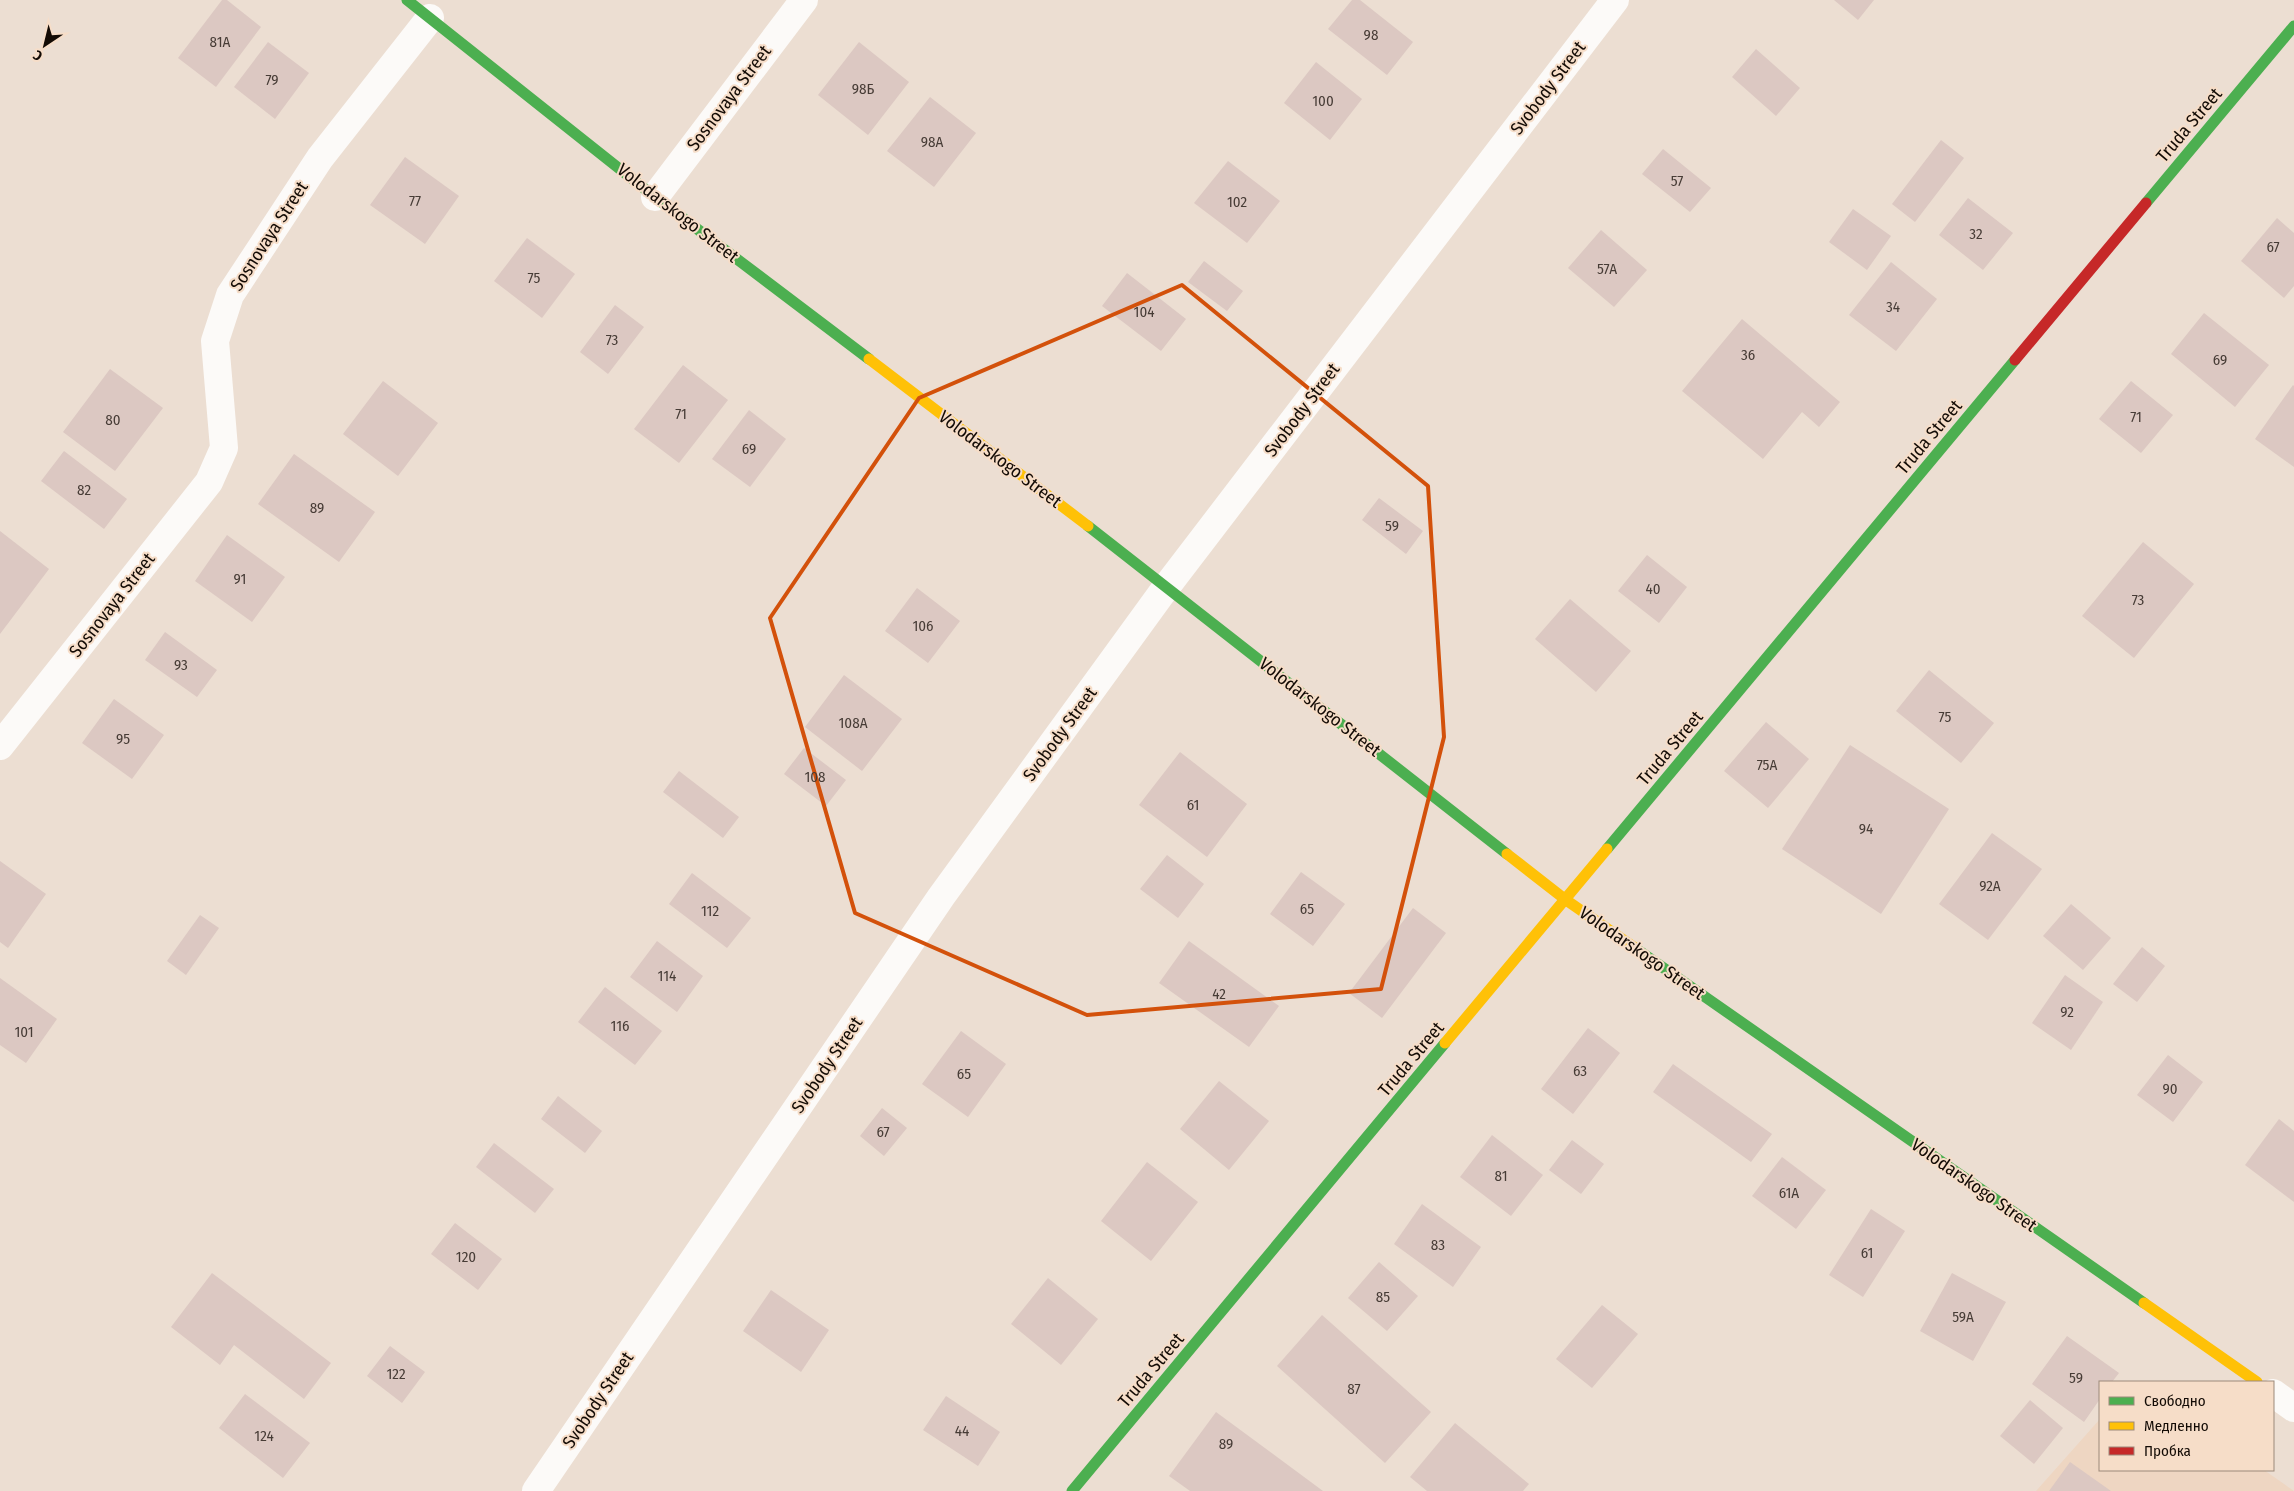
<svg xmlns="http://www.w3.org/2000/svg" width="2294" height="1491" font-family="'Fira Sans Condensed',sans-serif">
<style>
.built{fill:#eed6c2}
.building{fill:#dcc8c2}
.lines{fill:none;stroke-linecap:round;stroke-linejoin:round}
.street{stroke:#fcfaf8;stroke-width:28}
.fast{stroke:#4caf50;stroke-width:11}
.slow{stroke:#ffc107;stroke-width:11}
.jam{stroke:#c62828;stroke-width:11}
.marked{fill:none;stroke:#d3510b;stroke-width:4;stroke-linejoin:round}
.labels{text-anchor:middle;stroke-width:4;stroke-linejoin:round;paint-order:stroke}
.number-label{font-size:15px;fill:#473c36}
.street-label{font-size:18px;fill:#130b05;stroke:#f6ddc8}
</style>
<rect width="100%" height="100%" fill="#ecded2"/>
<!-- built -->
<polygon class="built" points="2100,1419 2100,1470 2264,1470 2294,1491 2036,1491"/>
<!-- building -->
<g class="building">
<polygon points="222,0 227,0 261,27 216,87 178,58"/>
<polygon points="1352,0 1360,0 1413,42 1387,75 1328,29"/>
<polygon points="1834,0 1874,0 1858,20"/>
<polygon points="268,42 309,73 275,119 234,87"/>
<polygon points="859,42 909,82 868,135 818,95"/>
<polygon points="1756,49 1800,88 1776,116 1732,77"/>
<polygon points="1316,62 1362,99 1330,140 1284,103"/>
<polygon points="930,97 976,133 934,187 887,151"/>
<polygon points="1941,140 1964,158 1915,222 1892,204"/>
<polygon points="1663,149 1711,188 1690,212 1642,174"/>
<polygon points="405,157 459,196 425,244 370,205"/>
<polygon points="1228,161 1280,201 1247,243 1194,203"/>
<polygon points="1968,198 2013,233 1983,270 1939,235"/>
<polygon points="1853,209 1891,236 1867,270 1829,242"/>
<polygon points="2277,218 2294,233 2294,286 2284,298 2241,261"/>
<polygon points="1601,230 1647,270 1614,307 1568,268"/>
<polygon points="527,238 575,274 542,318 494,281"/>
<polygon points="1204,261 1243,291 1227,311 1188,282"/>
<polygon points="1891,262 1937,299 1896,351 1849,315"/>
<polygon points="1127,273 1186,319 1161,351 1102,306"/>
<polygon points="615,305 644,327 608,374 580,352"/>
<polygon points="2204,313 2269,365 2235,407 2171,354"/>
<polygon points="1742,319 1840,402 1819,427 1802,412 1763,459 1682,391"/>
<polygon points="683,365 728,400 679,463 634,429"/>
<polygon points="110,369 163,408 115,471 63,432"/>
<polygon points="383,381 438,423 398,476 343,434"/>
<polygon points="2131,381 2173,415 2141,453 2099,419"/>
<polygon points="2293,385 2294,386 2294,467 2255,439"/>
<polygon points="749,410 786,439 750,487 712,459"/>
<polygon points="64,451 127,499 104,529 41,481"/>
<polygon points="294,454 375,512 339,562 258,504"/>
<polygon points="1379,498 1423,531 1406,554 1362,520"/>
<polygon points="0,531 49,569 0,634"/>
<polygon points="227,535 285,577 252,622 195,581"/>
<polygon points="2143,542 2194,584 2134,658 2082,616"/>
<polygon points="1647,555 1687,587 1659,623 1618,591"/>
<polygon points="917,588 960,621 928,663 885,631"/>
<polygon points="1570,599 1631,651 1596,692 1535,639"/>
<polygon points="165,632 217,670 197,697 145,660"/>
<polygon points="1929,670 1994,723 1961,763 1896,711"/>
<polygon points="844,675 902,719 862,771 805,727"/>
<polygon points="114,699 164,735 132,779 82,743"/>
<polygon points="1766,722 1809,759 1768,808 1724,771"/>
<polygon points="1850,745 1949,809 1881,914 1782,849"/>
<polygon points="804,748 846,780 826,806 784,774"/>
<polygon points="1180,752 1247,804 1207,857 1139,805"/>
<polygon points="679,771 739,817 723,838 663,792"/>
<polygon points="1992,833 2042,869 1988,940 1939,904"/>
<polygon points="1167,855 1204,884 1178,918 1140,889"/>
<polygon points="0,861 46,894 8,948 0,942"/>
<polygon points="1301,872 1345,904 1313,946 1270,914"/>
<polygon points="692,873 751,918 727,948 669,904"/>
<polygon points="2071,904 2111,938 2083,970 2043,936"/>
<polygon points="1413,908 1446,933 1382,1018 1349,993"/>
<polygon points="200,915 219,928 186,975 167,961"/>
<polygon points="657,941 703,976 677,1012 630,977"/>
<polygon points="1189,941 1279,1006 1249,1047 1159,983"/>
<polygon points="2142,947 2165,966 2137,1002 2113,984"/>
<polygon points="2065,975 2103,1002 2071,1050 2032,1023"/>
<polygon points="0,978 57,1019 26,1063 0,1045"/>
<polygon points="605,987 662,1031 635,1065 578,1022"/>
<polygon points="1588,1028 1620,1053 1573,1114 1541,1089"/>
<polygon points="961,1031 1006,1064 968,1117 922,1084"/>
<polygon points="2168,1055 2203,1082 2173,1122 2137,1095"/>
<polygon points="1673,1064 1772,1134 1751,1162 1653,1092"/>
<polygon points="1219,1081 1269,1121 1229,1170 1180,1129"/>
<polygon points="558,1096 602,1131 585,1153 541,1119"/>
<polygon points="882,1108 907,1128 884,1156 860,1136"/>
<polygon points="2279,1119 2294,1131 2294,1202 2245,1165"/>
<polygon points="1492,1135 1543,1175 1511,1216 1460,1177"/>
<polygon points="1572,1140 1604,1164 1581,1194 1549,1170"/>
<polygon points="494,1143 554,1189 535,1213 476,1167"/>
<polygon points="1782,1157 1826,1190 1796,1229 1752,1196"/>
<polygon points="1147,1162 1198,1202 1151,1261 1101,1221"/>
<polygon points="1422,1204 1481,1247 1453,1287 1394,1244"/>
<polygon points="1871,1209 1905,1231 1863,1297 1829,1275"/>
<polygon points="455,1223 502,1259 478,1290 431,1254"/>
<polygon points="1379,1262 1418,1296 1387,1331 1348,1298"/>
<polygon points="212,1273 331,1363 304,1399 234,1345 220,1365 171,1327"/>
<polygon points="1952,1273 2006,1302 1973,1361 1920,1331"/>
<polygon points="1048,1278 1098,1319 1061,1365 1011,1324"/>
<polygon points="771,1290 829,1330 801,1372 743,1331"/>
<polygon points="1602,1305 1638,1334 1592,1388 1556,1359"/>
<polygon points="1322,1315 1431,1412 1385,1463 1277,1366"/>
<polygon points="2067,1336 2119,1373 2112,1382 2100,1382 2100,1399 2084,1422 2032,1384"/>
<polygon points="390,1346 425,1372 402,1403 367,1376"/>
<polygon points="245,1394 310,1443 283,1478 219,1428"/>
<polygon points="946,1396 1000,1432 978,1466 923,1430"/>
<polygon points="2030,1400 2063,1428 2034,1464 2000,1436"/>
<polygon points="1216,1412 1323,1491 1190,1491 1169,1476"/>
<polygon points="1455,1423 1529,1484 1523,1491 1427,1491 1410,1477"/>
<polygon points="2070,1462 2111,1491 2049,1491"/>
</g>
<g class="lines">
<!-- street -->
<g class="street">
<polyline points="655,197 804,0"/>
<polyline points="0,746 209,482 224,448 215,341 230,295 320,158 430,18"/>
<polyline points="2273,1393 2294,1408"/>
<polyline points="536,1491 941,897 1167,586 1615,0"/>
</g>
<!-- fast -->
<g class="fast">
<polyline points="407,0 655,197 869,359"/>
<polyline points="2146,203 2294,26"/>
<polyline points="1088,526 1507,854"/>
<polyline points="1607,849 2015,360"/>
<polyline points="1635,948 2144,1303"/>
<polyline points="1072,1491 1445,1043"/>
</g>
<!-- slow -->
<g class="slow">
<polyline points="869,359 1088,526"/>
<polyline points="1507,854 1566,900 1635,948"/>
<polyline points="1445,1043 1607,849"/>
<polyline points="2144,1303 2257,1382"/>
</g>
<!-- jam -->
<polyline class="jam" points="2015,360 2146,203"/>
</g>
<!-- marked area -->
<path class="marked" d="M1182 285 1428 486 1444 737 1381 989 1087 1015 855 913 770 618 919 398Z"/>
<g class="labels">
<!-- number labels -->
<g class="number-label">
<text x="1371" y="40">98</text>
<text x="220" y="47">81А</text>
<text x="272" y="85">79</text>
<text x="863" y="94">98Б</text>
<text x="1323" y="106">100</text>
<text x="932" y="147">98А</text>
<text x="1677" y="186">57</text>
<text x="415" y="206">77</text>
<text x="1237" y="207">102</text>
<text x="1976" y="239">32</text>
<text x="2273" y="252">67</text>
<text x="1607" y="274">57А</text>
<text x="534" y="283">75</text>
<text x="1893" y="312">34</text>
<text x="1144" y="317">104</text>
<text x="612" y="345">73</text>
<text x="1748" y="360">36</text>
<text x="2220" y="365">69</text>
<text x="681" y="419">71</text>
<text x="2136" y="422">71</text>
<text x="113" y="425">80</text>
<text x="749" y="454">69</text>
<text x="84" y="495">82</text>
<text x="317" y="513">89</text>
<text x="1392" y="531">59</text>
<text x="240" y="584">91</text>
<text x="1653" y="594">40</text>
<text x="2138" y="605">73</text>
<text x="923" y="631">106</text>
<text x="181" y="670">93</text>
<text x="1945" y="722">75</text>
<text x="853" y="728">108А</text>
<text x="123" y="744">95</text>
<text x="1767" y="770">75А</text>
<text x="815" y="782">108</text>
<text x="1193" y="810">61</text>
<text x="1866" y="834">94</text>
<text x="1990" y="891">92А</text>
<text x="1307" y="914">65</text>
<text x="710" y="916">112</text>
<text x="667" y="981">114</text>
<text x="1219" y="999">42</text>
<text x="2067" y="1017">92</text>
<text x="620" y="1031">116</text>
<text x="24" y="1037">101</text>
<text x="1580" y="1076">63</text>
<text x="964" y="1079">65</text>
<text x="2170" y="1094">90</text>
<text x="883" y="1137">67</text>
<text x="1501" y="1181">81</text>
<text x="1789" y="1198">61А</text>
<text x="1438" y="1250">83</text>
<text x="1867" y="1258">61</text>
<text x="466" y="1262">120</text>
<text x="1383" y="1302">85</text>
<text x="1963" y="1322">59А</text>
<text x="396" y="1379">122</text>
<text x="2076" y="1383">59</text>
<text x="1354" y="1394">87</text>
<text x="962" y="1436">44</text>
<text x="264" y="1441">124</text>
<text x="1226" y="1449">89</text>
</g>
<!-- street labels -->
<g class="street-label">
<text transform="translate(1548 88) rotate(-53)" y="6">Svobody Street</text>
<text transform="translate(729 98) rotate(-53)" y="6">Sosnovaya Street</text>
<text transform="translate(2189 125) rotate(-50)" y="6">Truda Street</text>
<text transform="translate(678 213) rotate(38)" y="6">Volodarskogo Street</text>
<text transform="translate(269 236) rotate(-57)" y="6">Sosnovaya Street</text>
<text transform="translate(1302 410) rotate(-53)" y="6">Svobody Street</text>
<text transform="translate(1929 437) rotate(-50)" y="6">Truda Street</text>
<text transform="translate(1000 459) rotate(37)" y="6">Volodarskogo Street</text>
<text transform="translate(112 605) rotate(-52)" y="6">Sosnovaya Street</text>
<text transform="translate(1320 707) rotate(38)" y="6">Volodarskogo Street</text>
<text transform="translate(1060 734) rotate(-54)" y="6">Svobody Street</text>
<text transform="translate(1670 748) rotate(-50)" y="6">Truda Street</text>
<text transform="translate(1642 953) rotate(35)" y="6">Volodarskogo Street</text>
<text transform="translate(1411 1059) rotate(-50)" y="6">Truda Street</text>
<text transform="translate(827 1065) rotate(-56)" y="6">Svobody Street</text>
<text transform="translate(1974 1185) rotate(35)" y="6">Volodarskogo Street</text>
<text transform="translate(1151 1370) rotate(-50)" y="6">Truda Street</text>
<text transform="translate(598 1400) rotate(-56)" y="6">Svobody Street</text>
</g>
</g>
<!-- legend -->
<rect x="2099" y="1381" width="175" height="90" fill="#f6ddc8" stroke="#9b897a"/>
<rect x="2109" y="1397" width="25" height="8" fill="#4caf50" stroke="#9b897a"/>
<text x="2144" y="1406" font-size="15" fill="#130b05">Свободно</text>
<rect x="2109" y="1422" width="25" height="8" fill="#ffc107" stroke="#9b897a"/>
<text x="2144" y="1431" font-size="15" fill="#130b05">Медленно</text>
<rect x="2109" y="1447" width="25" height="8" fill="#c62828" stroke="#9b897a"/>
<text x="2144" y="1456" font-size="15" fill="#130b05">Пробка</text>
<!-- north arrow -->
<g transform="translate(45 45) rotate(215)" stroke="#f6ddc8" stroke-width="4" paint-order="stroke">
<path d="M0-4L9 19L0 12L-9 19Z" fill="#130b05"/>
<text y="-8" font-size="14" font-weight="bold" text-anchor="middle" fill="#130b05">С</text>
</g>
</svg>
